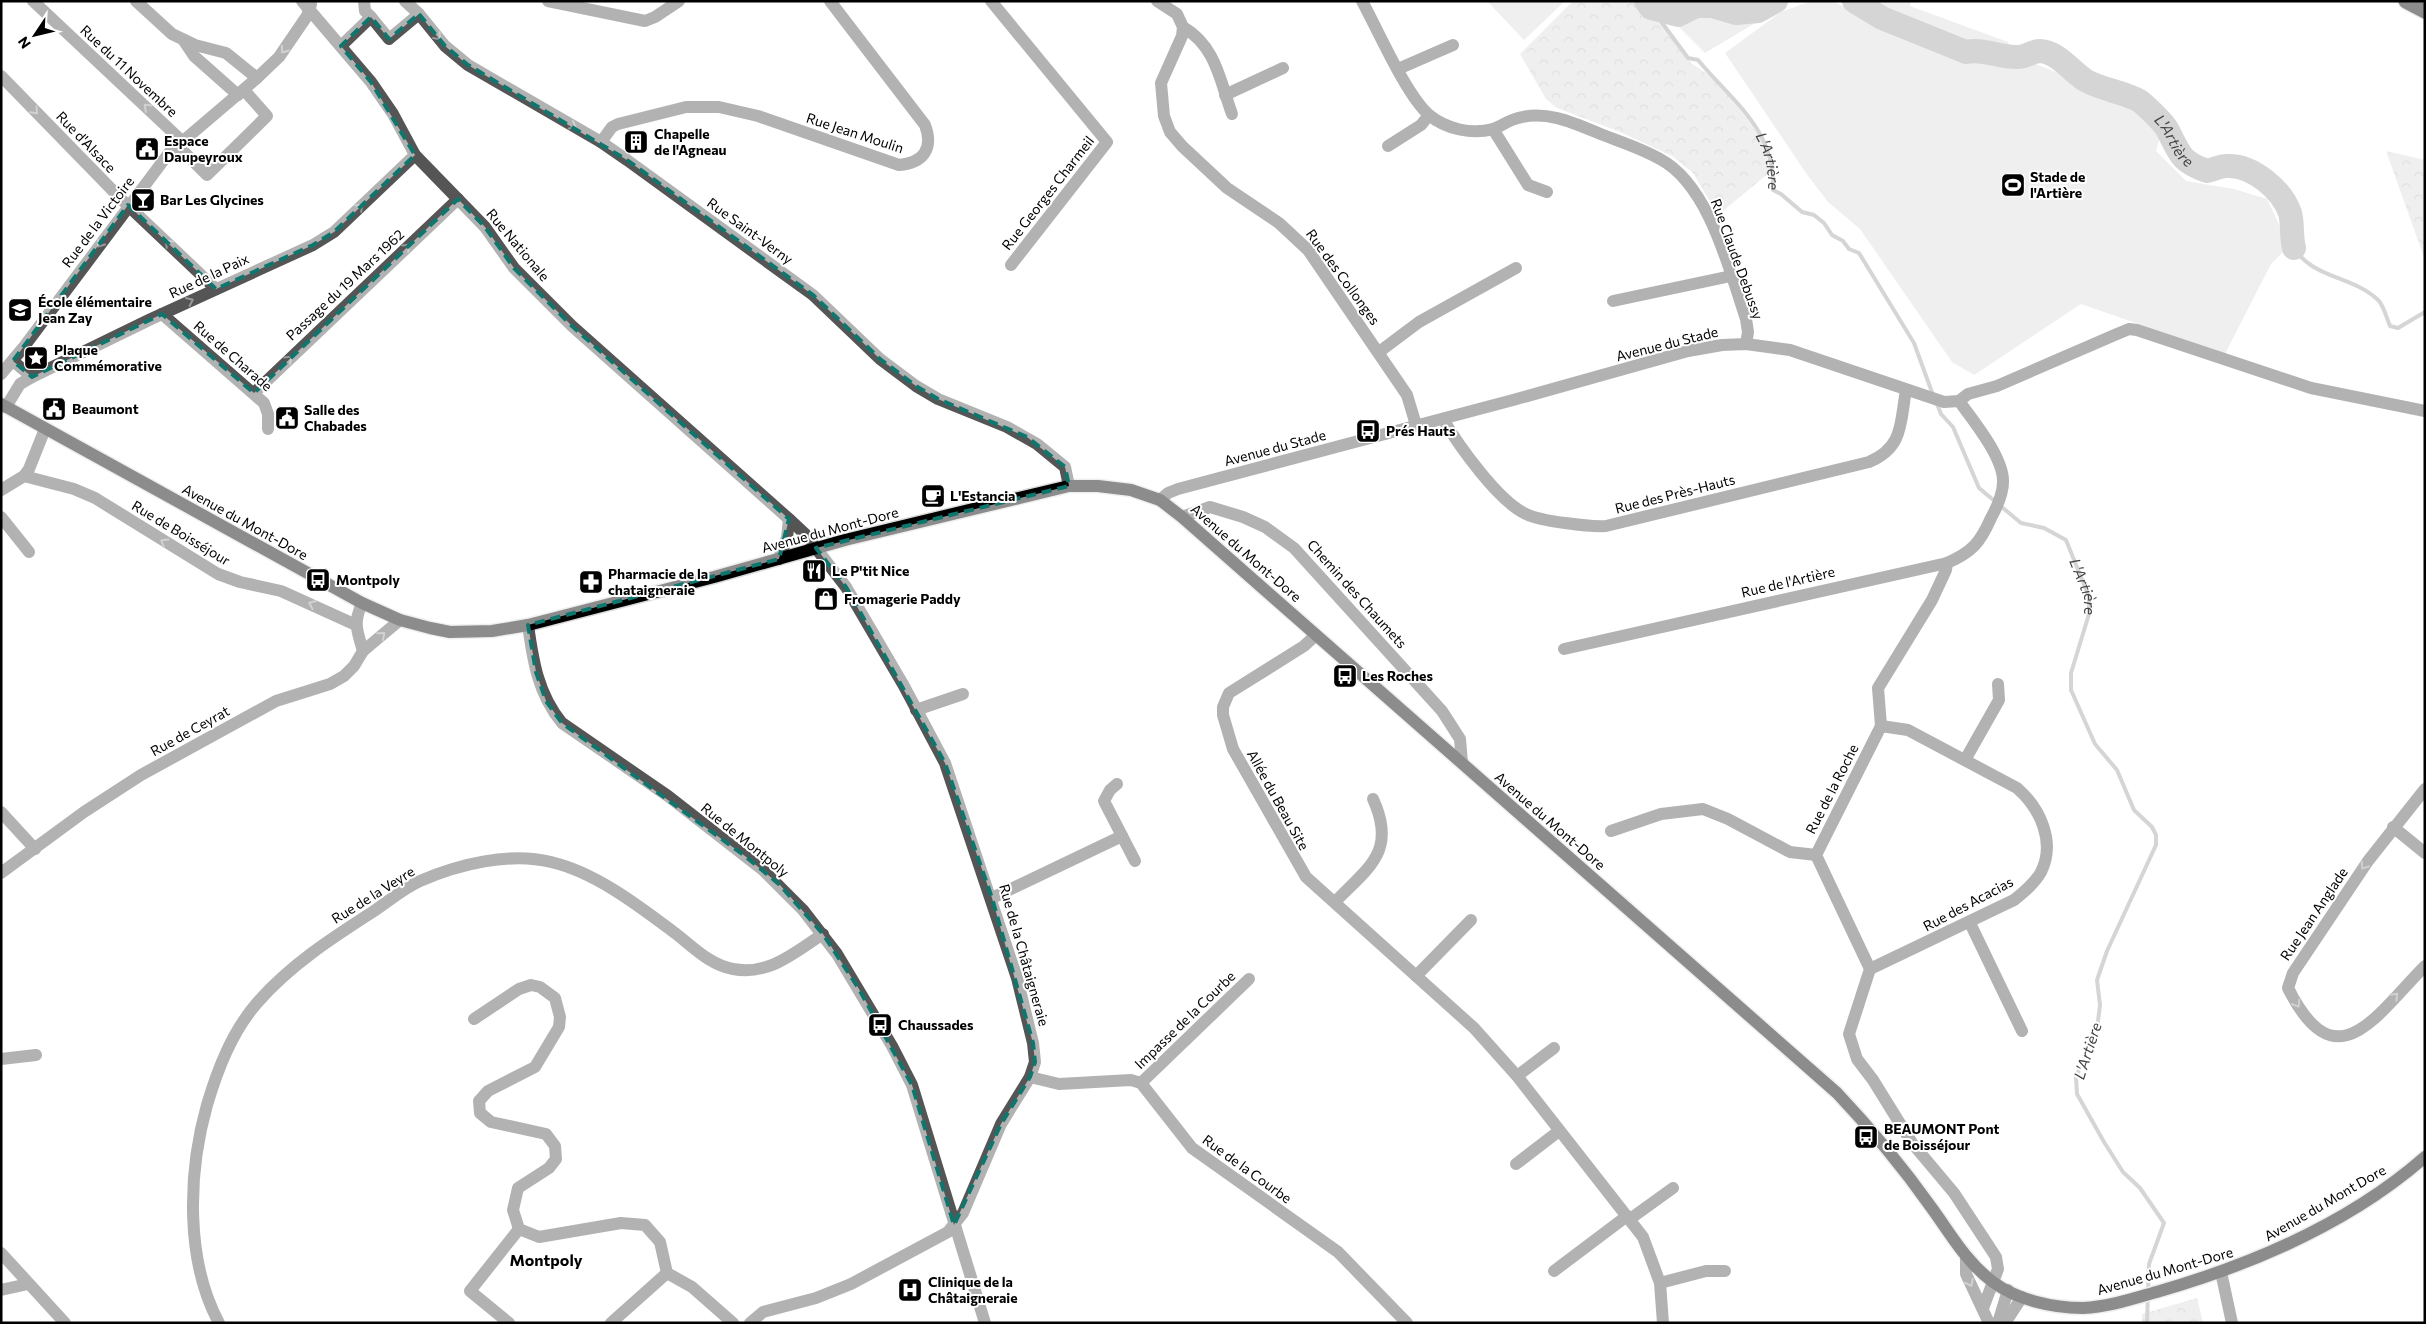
<svg xmlns="http://www.w3.org/2000/svg" width="2426" height="1324" font-family="Commissioner,sans-serif">
<style>
.green{fill:#dcdcdc}
.forest{fill:url(#forest-crowns)}
.lines{fill:none;stroke-linecap:round;stroke-linejoin:round}
.stream{stroke:#a3a3a3;stroke-width:4}
.river{stroke:#a3a3a3;stroke-width:24}
.major-casing{stroke:#dbdbdb;stroke-width:15}
.highway-casing{stroke:#dbdbdb;stroke-width:18}
.minor{stroke:#555;stroke-width:12}
.major{stroke:#000;stroke-width:12}
.highway{stroke:#000;stroke-width:15}
.oneway{stroke:#999}
.marked{fill:none;stroke:#0f766e;stroke-width:4;stroke-dasharray:10 6;stroke-linejoin:round}
.labels{text-anchor:middle;stroke-width:4;stroke-linejoin:round;paint-order:stroke}
.street-label{font-size:14px;fill:#000;stroke:#fff}
.poi-label{font-size:14px;font-weight:bold;fill:#000;stroke:#fff;text-anchor:start}
.water-label{font-size:15px;font-style:italic;fill:#444;stroke:#fff}
.quarter-label{font-size:16px;font-weight:bold;fill:#000;stroke:#fff}
</style>
<defs>
<pattern id="forest-crowns" width="20" height="18" patternUnits="userSpaceOnUse" patternTransform="scale(1.25)"><rect width="20" height="18" fill="#dcdcdc"/><path d="M2 6a3 3 0 1 1 6 0M12 15a3 3 0 1 1 6 0" fill="none" stroke="#bbb"/></pattern>
</defs>
<rect width="100%" height="100%" fill="#fff"/>
<!-- green -->
<g class="green">
<polygon points="1487,1 1565,1 1524,40"/>
<polygon points="1653,1 1792,1 1705,53"/>
<polygon points="1811,1 1832,1 1851,10 1839,1 1911,1 1910,6 2008,42 2013,60 2026,60 2068,77 2147,114 2162,130 2156,151 2186,181 2234,189 2267,199 2289,246 2271,264 2225,354 2081,304 1974,375 1952,362 1860,229 1828,202 1808,176 1725,53 1781,12"/>
</g>
<!-- forest -->
<g class="forest">
<polygon points="1573,1 1643,1 1691,63 1716,80 1750,122 1764,143 1770,172 1718,215 1693,173 1672,156 1620,132 1557,108 1546,99 1520,54"/>
<polygon points="2386,151 2425,160 2425,260"/>
<polygon points="2197,1298 2203,1323 2142,1323 2142,1314"/>
</g>
<g class="lines">
<!-- stream -->
<g class="stream">
<path id="s1" d="M1651 8 1688 58 1698 60C1732 101 1776 130 1773 190L1781 194 1802 212 1814 215 1824 223 1832 235 1843 241 1849 249 1859 253 1914 343 1933 395"/>
<path d="M2294 248C2313 279 2355 276 2379 301 2385 309 2386 317 2390 326L2398 328 2425 312"/>
<path id="s2" d="M1937 404 1941 414 1953 427 1979 488 2021 523 2044 528 2066 540 2089 597V614L2071 673V690L2095 744 2117 770 2134 810 2152 827 2156 835V845L2107 951 2097 980 2100 1005 2097 1029 2076 1077 2077 1094 2104 1142 2123 1172 2140 1188 2164 1223 2149 1264 2147 1323"/>
</g>
<!-- river -->
<g class="river">
<polyline points="1646,1 1651,8 1678,15 1696,6 1712,6 1736,13 1758,11 1776,1"/>
<path id="s3" d="M1854 1 1882 18 1966 52C1984 48 2000 58 2018 57 2026 57 2033 51 2040 51 2058 52 2071 71 2085 80 2099 89 2131 94 2141 102 2147 107 2164 123 2167 129 2180 153 2179 161 2207 171 2213 170 2220 166 2226 166 2252 164 2282 190 2290 213 2293 223 2291 237 2294 248"/>
</g>
<defs>
<path id="major" d="M1 404 362 603 400 620 430 628 450 632 492 631 528 625 714 577 845 540 1069 486H1098L1131 490 1160 500 1182 517 1837 1093C1871 1129 1902 1166 1931 1207 1950 1233 1966 1262 1993 1282 2017 1300 2053 1308 2083 1308 2109 1307 2135 1298 2160 1291 2253 1264 2351 1222 2425 1157"/>
<polyline id="highway" points="2406,1 2425,11"/>
</defs>
<!-- major casing -->
<use href="#major" class="major-casing"/>
<!-- highway casing -->
<use href="#highway" class="highway-casing"/>
<!-- minor -->
<g class="minor">
<polyline points="33,1 182,141"/>
<polyline points="136,1 172,34 195,45 226,53 257,78"/>
<polyline points="302,1 371,82 393,114 415,155 485,227 514,268 572,326 789,519 805,534 846,587 904,686 945,763 1017,978 1033,1043 1035,1062 1030,1077 1001,1124 963,1213 948,1232 851,1284 816,1298 763,1312 750,1323"/>
<polyline points="364,1 365,11 371,17"/>
<polyline points="405,1 419,14 445,46 468,65 601,142 627,160 813,295 880,359 916,386 938,399 1007,427 1037,444 1065,467 1069,486"/>
<polyline points="548,1 645,21 655,17 679,1"/>
<polyline points="991,1 1107,142 1011,265"/>
<polyline points="1157,1 1177,14 1183,27 1182,36 1161,83 1164,116 1170,132 1182,146 1227,188 1279,223 1308,250 1407,395 1416,425"/>
<path d="M1362 1C1378 30 1406 95 1429 115 1446 129 1472 135 1493 129 1502 126 1509 120 1518 118 1545 110 1572 122 1598 133 1618 141 1641 148 1660 159 1709 185 1729 269 1746 319L1748 332 1746 344"/>
<path d="M1183 27C1216 46 1220 81 1232 114"/>
<polyline points="184,41 194,56 238,95"/>
<polyline points="341,46 371,17 389,39 419,14"/>
<polyline points="1398,69 1453,45"/>
<polyline points="1,76 122,200 216,289"/>
<polyline points="1225,95 1283,68"/>
<polyline points="1493,129 1528,185 1547,192"/>
<path d="M601 142 612 127 618 124 686 107H719L758 116 899 165C923 163 934 149 925 125L830 1"/>
<polyline points="177,145 207,175 267,116 244,90"/>
<polyline points="1388,146 1421,125 1429,115"/>
<polyline points="1613,301 1731,276"/>
<polyline points="162,314 264,403 268,414 268,429"/>
<polyline points="1379,352 1419,322 1516,268"/>
<polyline points="13,361 32,377"/>
<polyline points="1,374 23,348 169,153 257,78 279,57 307,16 311,4"/>
<polyline points="254,393 458,199"/>
<polyline points="6,407 20,384 32,377 151,319 313,245 334,232 415,155"/>
<path d="M1443 419C1459 446 1498 501 1526 514 1540 521 1590 527 1606 526L1869 462C1904 447 1900 423 1906 390"/>
<polyline points="24,476 74,489 95,498 218,574 240,582 281,591 356,625"/>
<polyline points="1,490 24,476 29,469 45,429"/>
<polyline points="1160,500 1168,493 1178,489 1513,400 1688,351 1722,345 1746,344 1790,350 1944,402 1959,401 1968,394 1997,386 2117,334 2129,329 2137,330 2311,388 2425,411"/>
<polyline points="1,517 29,552"/>
<polyline points="1182,517 1210,507 1243,517 1265,527 1294,548 1442,711 1460,739 1462,763"/>
<polyline points="779,559 787,538 789,519"/>
<polyline points="1947,563 1946,570 1932,600 1878,688 1881,726 1816,855 1870,969 1849,1034 1857,1059 1873,1080 1912,1143 1954,1193 1996,1257 1998,1269 1983,1308"/>
<path d="M362 603C353 624 357 630 363 651"/>
<path d="M528 625C533 661 538 694 562 723L668 796 763 870 803 910 837 954 892 1046 912 1085 985 1323"/>
<polyline points="1316,635 1304,646 1229,693 1223,707 1223,715 1233,749 1306,877 1474,1028 1517,1076 1643,1237 1660,1283"/>
<path d="M1564 649 1947 563C1972 552 1980 543 1991 518 1997 507 2003 494 2003 482 2004 458 1973 420 1959 401"/>
<polyline points="916,710 963,694"/>
<polyline points="1965,760 1999,700 1998,684"/>
<polyline points="1117,784 1110,790 1104,801 1135,861"/>
<path d="M2425 789 2368 861 2293 973 2288 988C2336 1085 2377 1014 2425 966"/>
<polyline points="1,812 35,849"/>
<polyline points="2393,827 2425,853"/>
<polyline points="1611,831 1661,814 1703,809 1728,819 1790,852 1816,855"/>
<polyline points="1,873 84,812 141,775 276,701 330,684 344,676 354,666 363,651 400,620"/>
<polyline points="992,898 1122,836"/>
<path d="M1335 902C1369 867 1397 851 1373 799"/>
<polyline points="1970,923 2022,1031"/>
<path d="M1870 969 2014 900C2024 892 2035 883 2041 872 2056 842 2040 808 2017 788L1908 730 1881 726"/>
<polyline points="1416,976 1471,920"/>
<polyline points="474,1019 519,989 531,985 540,987 555,998 560,1017 559,1027 535,1067 488,1091 479,1101 480,1113 491,1122 546,1134 555,1146 556,1159 549,1168 518,1188 513,1210 519,1229 539,1237 621,1223 645,1225 660,1242 667,1273 692,1287 733,1323"/>
<polyline points="1,1059 36,1055"/>
<polyline points="1517,1076 1554,1048"/>
<polyline points="1030,1077 1059,1084 1131,1080 1141,1083 1192,1148 1338,1252 1407,1323"/>
<polyline points="1141,1083 1249,979"/>
<polyline points="1516,1164 1559,1131"/>
<polyline points="1630,1219 1673,1188"/>
<polyline points="1,1253 65,1323"/>
<polyline points="1966,1257 1966,1274 1989,1323"/>
<polyline points="1554,1271 1627,1216"/>
<polyline points="2221,1272 2232,1323"/>
<polyline points="1,1290 28,1284"/>
<polyline points="1999,1320 2009,1317 2022,1297"/>
<path d="M219 1323C185 1260 188 1172 207 1105 218 1068 232 1032 257 1003 290 965 332 938 374 911 389 901 404 888 420 881 459 864 509 852 551 862 595 872 639 906 675 933 693 947 710 965 733 969 769 976 795 952 823 934"/>
<polyline points="509,1323 470,1291 519,1229"/>
<polyline points="611,1323 667,1273"/>
<polyline points="1663,1323 1660,1283 1706,1271 1725,1271"/>
<polyline points="1998,1323 2008,1290"/>
</g>
<!-- major -->
<use href="#major" class="major"/>
<!-- highway -->
<use href="#highway" class="highway"/>
</g>
<!-- one-way arrows -->
<defs><path id="oneway-chevron" d="M-2-3.5L2.5 0L-2 3.5" fill="none" stroke-width="1.6" stroke-linecap="round" stroke-linejoin="round" transform="scale(1.25)"/></defs>
<g class="oneway">
<use href="#oneway-chevron" transform="translate(438 37) rotate(49)"/>
<use href="#oneway-chevron" transform="translate(284 50) rotate(125)"/>
<use href="#oneway-chevron" transform="translate(147 107) rotate(-137)"/>
<use href="#oneway-chevron" transform="translate(35 111) rotate(47)"/>
<use href="#oneway-chevron" transform="translate(573 126) rotate(30)"/>
<use href="#oneway-chevron" transform="translate(360 207) rotate(-43)"/>
<use href="#oneway-chevron" transform="translate(168 243) rotate(-136)"/>
<use href="#oneway-chevron" transform="translate(100 244) rotate(126)"/>
<use href="#oneway-chevron" transform="translate(407 247) rotate(-43)"/>
<use href="#oneway-chevron" transform="translate(190 301) rotate(-25)"/>
<use href="#oneway-chevron" transform="translate(289 359) rotate(-44)"/>
<use href="#oneway-chevron" transform="translate(164 542) rotate(-148)"/>
<use href="#oneway-chevron" transform="translate(312 604) rotate(-156)"/>
<use href="#oneway-chevron" transform="translate(382 635) rotate(-40)"/>
<use href="#oneway-chevron" transform="translate(2364 866) rotate(124)"/>
<use href="#oneway-chevron" transform="translate(2395 996) rotate(-45)"/>
<use href="#oneway-chevron" transform="translate(2297 1004) rotate(57)"/>
<use href="#oneway-chevron" transform="translate(1970 1283) rotate(63)"/>
</g>
<!-- marked area -->
<path d="M0 0H2426V1324H0ZM419 14 445 46 468 65 627 160 813 295 880 359 916 386 938 399 1027 437 1065 467 1069 486 816 548 846 587 945 763 992 898 1033 1043 1035 1062 1030 1077 1001 1124 954 1225 912 1085 859 989 823 934 780 885 745 856 562 723 546 701 536 672 528 625 779 559 789 519 572 326 514 268 485 227 458 199 254 393 162 314 32 377 13 361 128 205 216 289 313 245 334 232 415 155 371 82 341 46 371 17 389 39Z" fill="#fff" fill-opacity=".55" fill-rule="evenodd"/>
<path class="marked" d="M419 14 445 46 468 65 627 160 813 295 880 359 916 386 938 399 1027 437 1065 467 1069 486 816 548 846 587 945 763 992 898 1033 1043 1035 1062 1030 1077 1001 1124 954 1225 912 1085 859 989 823 934 780 885 745 856 562 723 546 701 536 672 528 625 779 559 789 519 572 326 514 268 485 227 458 199 254 393 162 314 32 377 13 361 128 205 216 289 313 245 334 232 415 155 371 82 341 46 371 17 389 39Z"/>
<!-- icons -->
<defs>
<symbol id="building-square" viewBox="-11 -11 22 22"><rect x="-9" y="-9" width="18" height="18" rx="4" fill="#000" stroke="#fff"/><path d="M-4-6H4V6H1V3H-1V6H-4ZM-2.5-4.3h1.7v1.8h-1.7ZM.8-4.3h1.7v1.8H.8ZM-2.5-1h1.7V.8h-1.7ZM.8-1h1.7V.8H.8Z" fill="#fff"/></symbol>
<symbol id="civic-square" viewBox="-11 -11 22 22"><rect x="-9" y="-9" width="18" height="18" rx="4" fill="#000" stroke="#fff"/><path d="M-.6-6.5H3V-4.5H.6V-3L4-1V1h2V6H-6V1h2V-1L-.6-3ZM-1.2 2.5V6h2.4V2.5Z" fill="#fff"/></symbol>
<symbol id="stadium-square" viewBox="-11 -11 22 22"><rect x="-9" y="-9" width="18" height="18" rx="4" fill="#000" stroke="#fff"/><path d="M0-5a6.5 5 0 1 0 0 10a6.5 5 0 1 0 0-10ZM-3.5-1.8h7v3.6h-7Z" fill="#fff"/></symbol>
<symbol id="bar-square" viewBox="-11 -11 22 22"><rect x="-9" y="-9" width="18" height="18" rx="4" fill="#000" stroke="#fff"/><path d="M-6-5H6L.8 .8V4.5H3.5V6h-7V4.5H-.8V.8Z" fill="#fff"/></symbol>
<symbol id="school-square" viewBox="-11 -11 22 22"><rect x="-9" y="-9" width="18" height="18" rx="4" fill="#000" stroke="#fff"/><path d="M0-5L7-2L0 1L-7-2ZM-4 1L0 2.5L4 1V4Q0 6-4 4Z" fill="#fff"/></symbol>
<symbol id="sight-square" viewBox="-11 -11 22 22"><rect x="-9" y="-9" width="18" height="18" rx="4" fill="#000" stroke="#fff"/><path d="M0-6L1.8-2.2L6-1.7L2.9 1.2L3.7 5.4L0 3.3L-3.7 5.4L-2.9 1.2L-6-1.7L-1.8-2.2Z" fill="#fff"/></symbol>
<symbol id="bus-square" viewBox="-11 -11 22 22"><rect x="-9" y="-9" width="18" height="18" rx="4" fill="#000" stroke="#fff"/><path d="M-5-6H5V4H4V6H2V4H-2V6H-4V4H-5ZM-3.5-4V0h7V-4ZM-3.5 1.2v1.5H-2V1.2ZM2 1.2v1.5H3.5V1.2Z" fill="#fff"/></symbol>
<symbol id="cafe-square" viewBox="-11 -11 22 22"><rect x="-9" y="-9" width="18" height="18" rx="4" fill="#000" stroke="#fff"/><path d="M-5.5-4.5H6V0H3Q3 3.5 0 3.5H-2.5Q-5.5 3.5-5.5 0ZM3-3.2v2h1.7v-2ZM-6 4.5H4V6H-6Z" fill="#fff"/></symbol>
<symbol id="restaurant-square" viewBox="-11 -11 22 22"><rect x="-9" y="-9" width="18" height="18" rx="4" fill="#000" stroke="#fff"/><path d="M-5-6h1v4h1v-4h1v4h1v-4h1v5L-1.5 .5V6h-2V.5L-5-1ZM5-6V6H3V1.5H1.5Q1.5-4 5-6Z" fill="#fff"/></symbol>
<symbol id="pharmacy-square" viewBox="-11 -11 22 22"><rect x="-9" y="-9" width="18" height="18" rx="4" fill="#000" stroke="#fff"/><path d="M-2-6h4v4h4v4h-4v4h-4v-4h-4v-4h4Z" fill="#fff"/></symbol>
<symbol id="shop-square" viewBox="-11 -11 22 22"><rect x="-9" y="-9" width="18" height="18" rx="4" fill="#000" stroke="#fff"/><path d="M-5-2.5h2.3a2.7 3.5 0 0 1 5.4 0H5L5.5 6h-11ZM-1.5-2.5h3a1.5 2.3 0 0 0-3 0Z" fill="#fff"/></symbol>
<symbol id="hospital-square" viewBox="-11 -11 22 22"><rect x="-9" y="-9" width="18" height="18" rx="4" fill="#000" stroke="#fff"/><path d="M-5-5h3v3.5h4V-5h3V5h-3V1.5h-4V5h-3Z" fill="#fff"/></symbol>
</defs>
<g fill-rule="evenodd">
<use href="#building-square" x="622" y="128" width="28" height="28"/>
<use href="#civic-square" x="133" y="135" width="28" height="28"/>
<use href="#stadium-square" x="1999" y="171" width="28" height="28"/>
<use href="#bar-square" x="129" y="186" width="28" height="28"/>
<use href="#school-square" x="6" y="296" width="28" height="28"/>
<use href="#sight-square" x="22" y="344" width="28" height="28"/>
<use href="#civic-square" x="40" y="395" width="28" height="28"/>
<use href="#civic-square" x="273" y="404" width="28" height="28"/>
<use href="#bus-square" x="1354" y="417" width="28" height="28"/>
<use href="#cafe-square" x="919" y="482" width="28" height="28"/>
<use href="#restaurant-square" x="800" y="557" width="28" height="28"/>
<use href="#bus-square" x="304" y="566" width="28" height="28"/>
<use href="#pharmacy-square" x="577" y="568" width="28" height="28"/>
<use href="#shop-square" x="812" y="585" width="28" height="28"/>
<use href="#bus-square" x="1331" y="662" width="28" height="28"/>
<use href="#bus-square" x="866" y="1011" width="28" height="28"/>
<use href="#bus-square" x="1852" y="1123" width="28" height="28"/>
<use href="#hospital-square" x="896" y="1276" width="28" height="28"/>
</g>
<g class="labels">
<!-- street labels -->
<g class="street-label">
<text transform="translate(129 71) rotate(43)" y="5">Rue du 11 Novembre</text>
<text transform="translate(855 133) rotate(18)" y="5">Rue Jean Moulin</text>
<text transform="translate(86 142) rotate(46)" y="5">Rue d'Alsace</text>
<text transform="translate(1048 193) rotate(-52)" y="5">Rue Georges Charmeil</text>
<text transform="translate(98 222) rotate(-53)" y="5">Rue de la Victoire</text>
<text transform="translate(750 231) rotate(36)" y="5">Rue Saint-Verny</text>
<text transform="translate(518 245) rotate(50)" y="5">Rue Nationale</text>
<text transform="translate(1737 259) rotate(70)" y="5">Rue Claude Debussy</text>
<text transform="translate(209 276) rotate(-25)" y="5">Rue de la Paix</text>
<text transform="translate(1343 277) rotate(54)" y="5">Rue des Collonges</text>
<text transform="translate(345 285) rotate(-43)" y="5">Passage du 19 Mars 1962</text>
<text transform="translate(1667 344) rotate(-14)" y="5">Avenue du Stade</text>
<text transform="translate(233 356) rotate(41)" y="5">Rue de Charade</text>
<text transform="translate(1275 448) rotate(-15)" y="5">Avenue du Stade</text>
<text transform="translate(1675 494) rotate(-14)" y="5">Rue des Près-Hauts</text>
<text transform="translate(245 522) rotate(29)" y="5">Avenue du Mont-Dore</text>
<text transform="translate(830 530) rotate(-15)" y="5">Avenue du Mont-Dore</text>
<text transform="translate(181 533) rotate(31)" y="5">Rue de Boisséjour</text>
<text transform="translate(1246 553) rotate(41)" y="5">Avenue du Mont-Dore</text>
<text transform="translate(1788 582) rotate(-13)" y="5">Rue de l'Artière</text>
<text transform="translate(1357 594) rotate(48)" y="5">Chemin des Chaumets</text>
<text transform="translate(190 731) rotate(-29)" y="5">Rue de Ceyrat</text>
<text transform="translate(1832 789) rotate(-63)" y="5">Rue de la Roche</text>
<text transform="translate(1278 800) rotate(61)" y="5">Allée du Beau Site</text>
<text transform="translate(1550 821) rotate(41)" y="5">Avenue du Mont-Dore</text>
<text transform="translate(745 840) rotate(39)" y="5">Rue de Montpoly</text>
<text transform="translate(373 895) rotate(-32)" y="5">Rue de la Veyre</text>
<text transform="translate(1968 904) rotate(-28)" y="5">Rue des Acacias</text>
<text transform="translate(2314 914) rotate(-56)" y="5">Rue Jean Anglade</text>
<text transform="translate(1024 955) rotate(74)" y="5">Rue de la Châtaigneraie</text>
<text transform="translate(1185 1020) rotate(-44)" y="5">Impasse de la Courbe</text>
<text transform="translate(1247 1169) rotate(36)" y="5">Rue de la Courbe</text>
<text transform="translate(2325 1203) rotate(-30)" y="5">Avenue du Mont Dore</text>
<text transform="translate(2165 1271) rotate(-16)" y="5">Avenue du Mont-Dore</text>
</g>
<!-- poi labels -->
<g class="poi-label">
<text x="654" y="139">Chapelle<tspan x="654" dy="16">de l'Agneau</tspan></text>
<text x="164" y="146">Espace<tspan x="164" dy="16">Daupeyroux</tspan></text>
<text x="2030" y="182">Stade de<tspan x="2030" dy="16">l'Artière</tspan></text>
<text x="160" y="205">Bar Les Glycines</text>
<text x="38" y="307">École élémentaire<tspan x="38" dy="16">Jean Zay</tspan></text>
<text x="54" y="355">Plaque<tspan x="54" dy="16">Commémorative</tspan></text>
<text x="72" y="414">Beaumont</text>
<text x="304" y="415">Salle des<tspan x="304" dy="16">Chabades</tspan></text>
<text x="1386" y="436">Prés Hauts</text>
<text x="950" y="501">L'Estancia</text>
<text x="832" y="576">Le P'tit Nice</text>
<text x="608" y="579">Pharmacie de la<tspan x="608" dy="16">chataigneraie</tspan></text>
<text x="336" y="585">Montpoly</text>
<text x="844" y="604">Fromagerie Paddy</text>
<text x="1362" y="681">Les Roches</text>
<text x="898" y="1030">Chaussades</text>
<text x="1884" y="1134">BEAUMONT Pont<tspan x="1884" dy="16">de Boisséjour</tspan></text>
<text x="928" y="1287">Clinique de la<tspan x="928" dy="16">Châtaigneraie</tspan></text>
</g>
<!-- water labels -->
<g class="water-label">
<text dy="5" stroke="none"><textPath href="#s3" startOffset="365">L'Artière</textPath></text>
<text dy="5" stroke="none"><textPath href="#s1" startOffset="198">L'Artière</textPath></text>
<text dy="5" stroke="none"><textPath href="#s2" startOffset="248">L'Artière</textPath></text>
<text transform="translate(2088 1051) rotate(-72)" y="5">L'Artière</text>
</g>
<!-- quarter labels -->
<g class="quarter-label">
<text x="546" y="1266">Montpoly</text>
</g>
</g>
<!-- border -->
<rect width="2426" height="1324" fill="none" stroke="#000000" stroke-width="5"/>
<!-- north arrow -->
<g transform="translate(35 35) rotate(235)" stroke="#ffffff" stroke-width="4" paint-order="stroke">
<path d="M0-4L9 19L0 12L-9 19Z" fill="#000000"/>
<text y="-8" font-size="14" font-weight="bold" text-anchor="middle" fill="#000000">N</text>
</g>
</svg>
